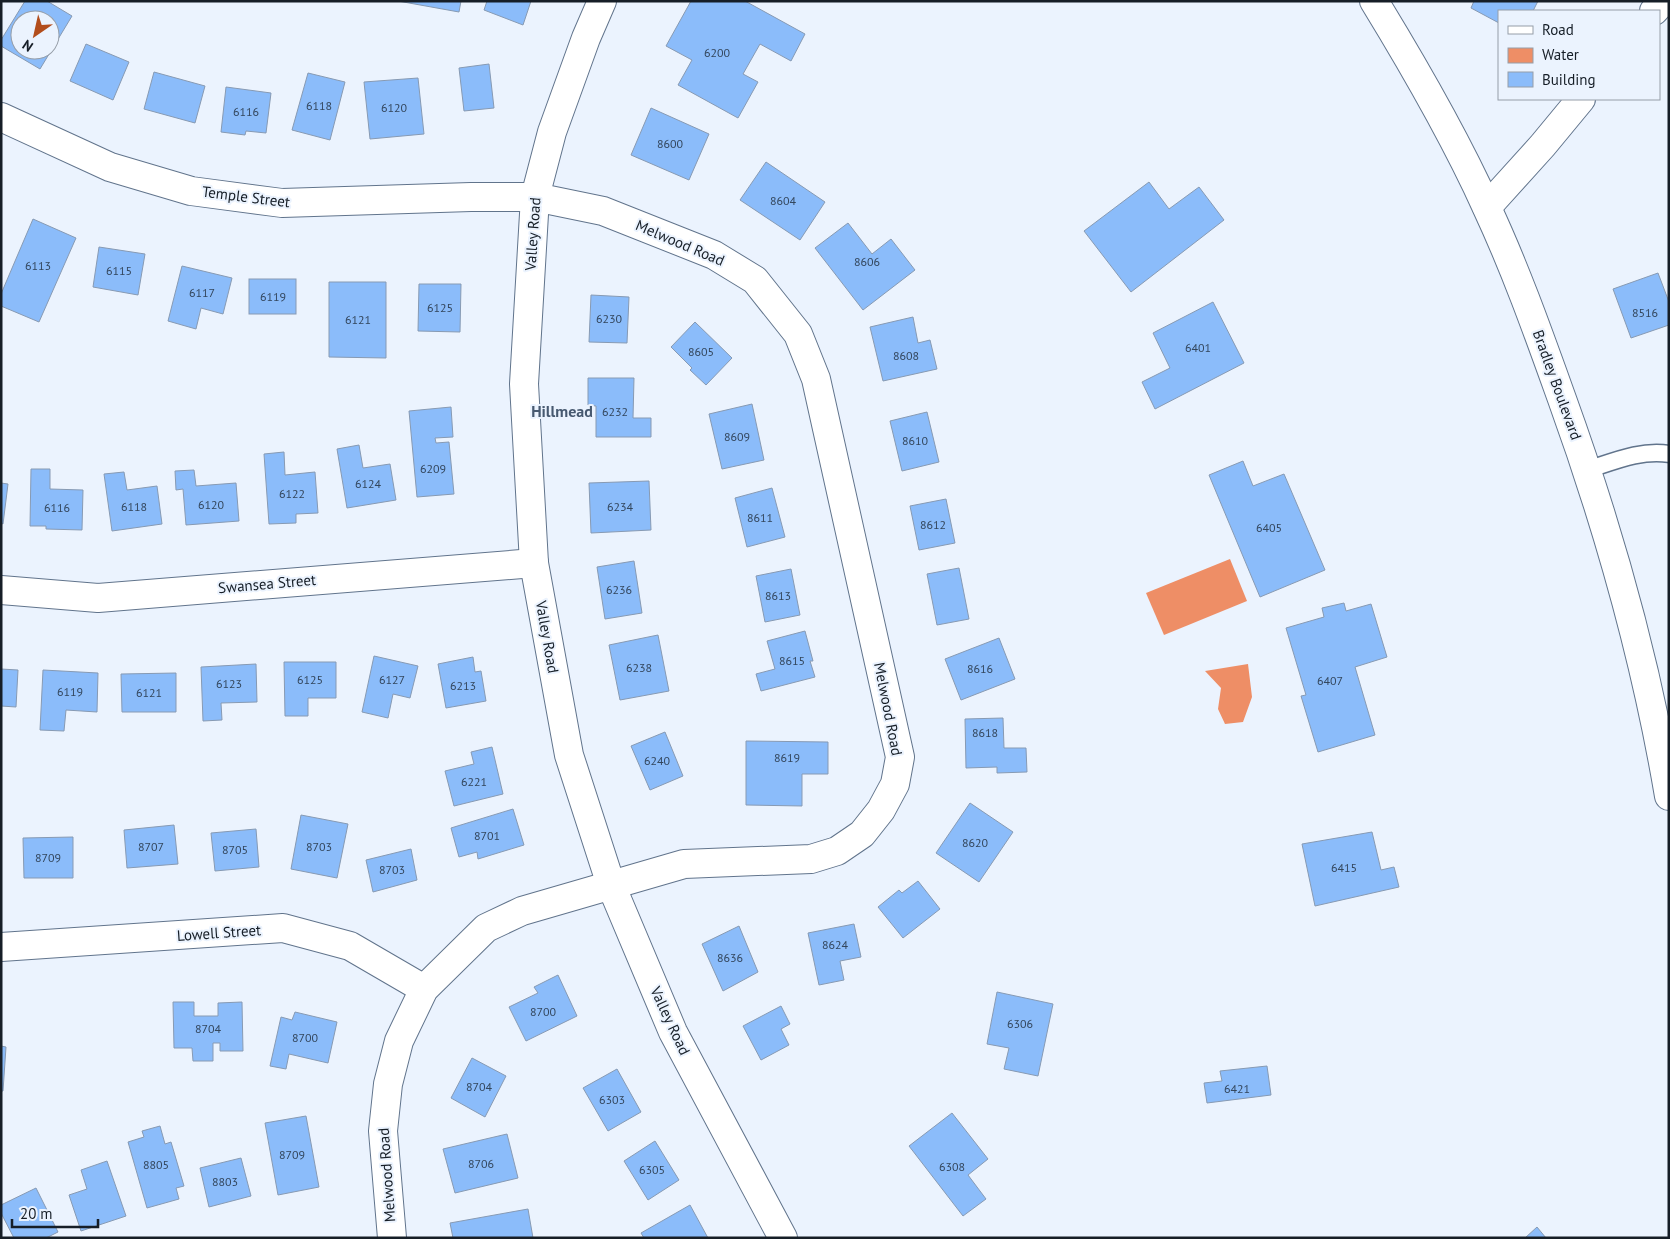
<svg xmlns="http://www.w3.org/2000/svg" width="1670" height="1239" font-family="'PT Sans',sans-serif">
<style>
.water{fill:#ee8e66}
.building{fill:#8bbcfa;stroke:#879ab3;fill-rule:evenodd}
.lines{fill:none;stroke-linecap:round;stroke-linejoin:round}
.service-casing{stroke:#61748c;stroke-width:19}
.minor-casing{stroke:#61748c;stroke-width:30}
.tertiary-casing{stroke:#61748c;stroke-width:30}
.secondary-casing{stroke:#61748c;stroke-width:30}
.service{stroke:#fff;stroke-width:16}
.minor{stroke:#fff;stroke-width:28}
.tertiary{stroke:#fff;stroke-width:28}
.secondary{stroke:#fff;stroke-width:28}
.labels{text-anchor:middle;stroke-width:4;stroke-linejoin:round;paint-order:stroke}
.number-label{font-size:12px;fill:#33465c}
.street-label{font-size:15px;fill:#161e27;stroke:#ebf3fe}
.neighbourhood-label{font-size:16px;font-weight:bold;fill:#475970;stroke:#ebf3fe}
</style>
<rect width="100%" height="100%" fill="#ebf3fe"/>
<!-- water -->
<g class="water">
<polygon points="1230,559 1247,601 1164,635 1146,593"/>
<polygon points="1248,664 1252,697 1243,722 1225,724 1218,709 1221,688 1205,671"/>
</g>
<!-- building -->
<g class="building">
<path d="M25 1H47L72 16 40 69 1 46V40ZM20 20H50V50H20Z"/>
<polygon points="398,1 461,1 459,12"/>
<polygon points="487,1 531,1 523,25 484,10"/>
<polygon points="691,1 745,1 805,34 791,61 760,44 743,74 758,82 738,118 678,85 692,60 666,46"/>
<polygon points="1474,1 1538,1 1533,11 1499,11 1499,23 1471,8"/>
<polygon points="86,44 129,62 113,100 70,81"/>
<polygon points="489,64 494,108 464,111 459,68"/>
<polygon points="154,72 205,86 195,123 144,109"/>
<polygon points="308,73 345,82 330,140 292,130"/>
<polygon points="418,78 424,134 370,139 364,82"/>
<polygon points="226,87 271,93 266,133 246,131 245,135 221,132"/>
<polygon points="651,108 709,134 689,180 631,155"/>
<polygon points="766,162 825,202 800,240 740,200"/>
<polygon points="1149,182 1169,209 1199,187 1224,220 1131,292 1084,231"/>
<polygon points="33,219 76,238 39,322 1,306 1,294"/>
<polygon points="848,223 872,254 891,239 915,270 863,310 815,248"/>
<polygon points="99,247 145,254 138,295 93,287"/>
<polygon points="182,266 232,278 223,314 201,308 196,329 168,321"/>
<polygon points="1658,273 1669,302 1669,325 1631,338 1613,289"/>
<rect x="249" y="279" width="47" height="35"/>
<polygon points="329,282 386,282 386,358 329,357"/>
<polygon points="419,284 461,284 460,332 418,331"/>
<polygon points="591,295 629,297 627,343 589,342"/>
<polygon points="1213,302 1244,363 1155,409 1142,382 1170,368 1153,333"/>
<polygon points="913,317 918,343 930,340 937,369 883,381 870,327"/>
<polygon points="695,322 732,358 706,385 690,370 692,368 671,347"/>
<polygon points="588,378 634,378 633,418 651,418 651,437 596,437 596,406 588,405"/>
<polygon points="752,404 764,460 722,469 709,414"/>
<polygon points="451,407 453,437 435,438 436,443 449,442 454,494 417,497 409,411"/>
<polygon points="927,412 939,462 902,471 890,421"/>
<polygon points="359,445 363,468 390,464 396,500 347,508 337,449"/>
<polygon points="284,452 285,475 315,472 318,513 296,514 296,523 269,524 264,454"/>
<polygon points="1243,461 1253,486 1284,474 1325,570 1260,597 1209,475"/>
<polygon points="31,469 50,469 50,489 83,490 82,530 46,529 46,526 30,526"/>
<polygon points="194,470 196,486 236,483 239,521 186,525 183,489 176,490 175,471"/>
<polygon points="124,472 127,490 157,486 162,524 112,531 104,474"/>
<polygon points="649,481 651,530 591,533 589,483"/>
<polygon points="1,483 8,484 3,524 1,523"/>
<polygon points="772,488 785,537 747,547 735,498"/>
<polygon points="946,499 955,543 919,550 910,506"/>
<polygon points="634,561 642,613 605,619 597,567"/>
<polygon points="959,568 969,619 937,625 927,574"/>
<polygon points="791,569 800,615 765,622 756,576"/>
<polygon points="1344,603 1346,611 1371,604 1387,657 1355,667 1375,735 1318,752 1301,696 1306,695 1286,628 1324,617 1322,608"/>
<polygon points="805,631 813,661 810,661 815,677 761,691 756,674 775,669 767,641"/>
<polygon points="658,635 669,691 620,700 609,645"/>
<polygon points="999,638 1015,679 961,700 945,659"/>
<polygon points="374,656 418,666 410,698 393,694 388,718 362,712"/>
<polygon points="473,657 475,672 481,671 486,701 446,708 438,664"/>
<polygon points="284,662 336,662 336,698 308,698 308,716 285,716"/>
<polygon points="256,664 257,702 221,703 222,720 203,721 201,667"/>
<polygon points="1,669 18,670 16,707 1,706"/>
<polygon points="43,670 98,673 97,712 66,710 64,731 40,730"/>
<polygon points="176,673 176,712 122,712 121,674"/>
<polygon points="1003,718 1004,748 1026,748 1027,772 997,773 997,767 966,768 965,719"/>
<polygon points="665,732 683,776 650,790 631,746"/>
<polygon points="746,741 828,742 828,774 802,774 802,806 746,805"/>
<polygon points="492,747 503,794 454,806 445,771 474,764 471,752"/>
<polygon points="970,803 1013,832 979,882 936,853"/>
<polygon points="513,809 524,845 478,859 477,852 459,857 451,828"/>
<polygon points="301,815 348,824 337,878 291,869"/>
<polygon points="174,825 178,864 127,868 124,830"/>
<polygon points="256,829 259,867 215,871 211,833"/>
<polygon points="1372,832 1381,870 1394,867 1399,887 1315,906 1302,844"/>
<polygon points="73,837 73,878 24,878 23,838"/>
<polygon points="411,849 417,880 373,892 366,860"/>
<polygon points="918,881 940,909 903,938 878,907 899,890 902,893"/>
<polygon points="854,924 861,957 840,961 844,980 819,985 808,933"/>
<polygon points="739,926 758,972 723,991 702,944"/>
<polygon points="558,975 577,1016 526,1041 509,1007 538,993 534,987"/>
<polygon points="997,992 1053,1004 1038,1076 1004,1069 1009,1048 987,1044"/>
<polygon points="173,1002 194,1002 194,1016 218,1016 218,1003 242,1002 243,1051 220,1051 220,1043 213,1043 213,1061 193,1061 192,1048 174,1048"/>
<polygon points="781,1006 790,1024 781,1029 789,1045 761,1060 743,1026"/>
<polygon points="295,1012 337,1022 328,1063 289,1054 286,1069 270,1066 281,1017 292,1020"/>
<polygon points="1,1046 6,1047 3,1091 1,1091"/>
<polygon points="472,1058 506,1076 485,1117 451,1098"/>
<polygon points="1267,1066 1271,1095 1207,1103 1204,1083 1222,1081 1220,1071"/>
<polygon points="617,1069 641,1112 608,1131 583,1088"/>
<polygon points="952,1113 988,1159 968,1175 986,1199 963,1216 909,1146"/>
<polygon points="306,1116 319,1187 278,1195 265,1123"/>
<polygon points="160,1126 165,1144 171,1142 184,1186 176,1188 179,1199 147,1208 128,1142 144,1137 142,1131"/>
<polygon points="507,1134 518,1178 455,1193 443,1149"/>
<polygon points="655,1141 679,1180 648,1200 624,1161"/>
<polygon points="241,1158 251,1196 209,1207 200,1168"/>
<polygon points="107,1161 126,1216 81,1231 69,1195 87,1189 81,1170"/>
<polygon points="36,1188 58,1232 46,1238 14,1238 1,1213 1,1205"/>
<polygon points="690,1205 708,1238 644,1238 641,1233"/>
<polygon points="528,1209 533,1238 453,1238 450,1223"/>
<polygon points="1537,1227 1546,1238 1525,1238"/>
</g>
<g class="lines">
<defs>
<path id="service" d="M1587 470C1612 462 1642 449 1669 454"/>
<g id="minor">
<polyline points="602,1 586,38 552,132 535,197 524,384 534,563 569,755 611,885 673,1032 783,1238"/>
<polyline points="1,117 110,167 191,191 282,203 471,197 535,197 603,211 714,255 755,280 798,334 816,379 900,757 895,784 881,810 862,834 837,851 811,859 684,864 522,911 486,928 424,989 399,1041 388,1084 383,1131 392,1238"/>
<polyline points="1,590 98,598 534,563"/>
<polyline points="1,947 283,928 350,946 424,989"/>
</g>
<g id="tertiary">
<polyline points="1654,11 1663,1"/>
<polyline points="1487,207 1543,145 1581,99"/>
</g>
<path id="secondary" d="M1374 1C1415 68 1455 137 1487 208 1516 270 1539 335 1562 399 1609 529 1646 660 1669 796"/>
</defs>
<!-- service casing -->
<use href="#service" class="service-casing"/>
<!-- minor casing -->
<use href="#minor" class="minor-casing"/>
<!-- tertiary casing -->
<use href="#tertiary" class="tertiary-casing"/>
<!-- secondary casing -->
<use href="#secondary" class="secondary-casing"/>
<!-- service -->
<use href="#service" class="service"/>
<!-- minor -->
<use href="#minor" class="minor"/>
<!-- tertiary -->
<use href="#tertiary" class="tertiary"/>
<!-- secondary -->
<use href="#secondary" class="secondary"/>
</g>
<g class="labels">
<!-- number labels -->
<g class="number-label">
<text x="717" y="57">6200</text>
<text x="319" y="110">6118</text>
<text x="394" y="112">6120</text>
<text x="246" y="116">6116</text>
<text x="670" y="148">8600</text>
<text x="783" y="205">8604</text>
<text x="867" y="266">8606</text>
<text x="38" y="270">6113</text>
<text x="119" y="275">6115</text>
<text x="202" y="297">6117</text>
<text x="273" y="301">6119</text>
<text x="440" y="312">6125</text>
<text x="1645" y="317">8516</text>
<text x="609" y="323">6230</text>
<text x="358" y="324">6121</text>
<text x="1198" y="352">6401</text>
<text x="701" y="356">8605</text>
<text x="906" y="360">8608</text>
<text x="615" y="416">6232</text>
<text x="737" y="441">8609</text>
<text x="915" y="445">8610</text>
<text x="433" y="473">6209</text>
<text x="368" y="488">6124</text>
<text x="292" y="498">6122</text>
<text x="211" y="509">6120</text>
<text x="134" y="511">6118</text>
<text x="620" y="511">6234</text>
<text x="57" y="512">6116</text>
<text x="760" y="522">8611</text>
<text x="933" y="529">8612</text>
<text x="1269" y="532">6405</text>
<text x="619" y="594">6236</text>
<text x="778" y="600">8613</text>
<text x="792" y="665">8615</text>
<text x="639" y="672">6238</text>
<text x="980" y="673">8616</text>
<text x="310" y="684">6125</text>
<text x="392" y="684">6127</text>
<text x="1330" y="685">6407</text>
<text x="229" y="688">6123</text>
<text x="463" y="690">6213</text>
<text x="70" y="696">6119</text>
<text x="149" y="697">6121</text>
<text x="985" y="737">8618</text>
<text x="787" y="762">8619</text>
<text x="657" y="765">6240</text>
<text x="474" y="786">6221</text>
<text x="487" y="840">8701</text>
<text x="975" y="847">8620</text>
<text x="151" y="851">8707</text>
<text x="319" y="851">8703</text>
<text x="235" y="854">8705</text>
<text x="48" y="862">8709</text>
<text x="1344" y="872">6415</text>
<text x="392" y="874">8703</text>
<text x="835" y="949">8624</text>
<text x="730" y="962">8636</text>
<text x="543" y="1016">8700</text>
<text x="1020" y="1028">6306</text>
<text x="208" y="1033">8704</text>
<text x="305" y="1042">8700</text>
<text x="479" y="1091">8704</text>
<text x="1237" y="1093">6421</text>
<text x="612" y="1104">6303</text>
<text x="292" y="1159">8709</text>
<text x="481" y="1168">8706</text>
<text x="156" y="1169">8805</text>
<text x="952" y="1171">6308</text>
<text x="652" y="1174">6305</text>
<text x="225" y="1186">8803</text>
</g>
<!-- street labels -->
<g class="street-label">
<text transform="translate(246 197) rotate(7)" y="5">Temple Street</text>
<text transform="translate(533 234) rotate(-86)" y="5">Valley Road</text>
<text transform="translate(680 243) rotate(23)" y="5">Melwood Road</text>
<text transform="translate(1557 385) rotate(70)" y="5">Bradley Boulevard</text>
<text transform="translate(267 584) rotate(-5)" y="5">Swansea Street</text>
<text transform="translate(547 637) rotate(80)" y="5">Valley Road</text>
<text transform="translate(888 709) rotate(79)" y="5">Melwood Road</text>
<text transform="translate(219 933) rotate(-4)" y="5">Lowell Street</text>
<text transform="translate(670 1021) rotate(65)" y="5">Valley Road</text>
<text transform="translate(387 1175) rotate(-94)" y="5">Melwood Road</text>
</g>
<!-- neighbourhood labels -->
<g class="neighbourhood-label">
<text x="562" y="417">Hillmead</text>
</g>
</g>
<!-- border -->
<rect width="1670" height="1239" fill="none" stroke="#161e27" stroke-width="5"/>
<!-- legend -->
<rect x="1498" y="10" width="162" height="90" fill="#ebf3fe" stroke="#969ea8"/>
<rect x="1508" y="26" width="25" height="8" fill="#ffffff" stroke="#969ea8"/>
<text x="1542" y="35" font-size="15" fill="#161e27">Road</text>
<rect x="1508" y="48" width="25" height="15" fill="#ee8e66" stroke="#969ea8"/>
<text x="1542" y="60" font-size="15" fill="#161e27">Water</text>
<rect x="1508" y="72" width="25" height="15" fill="#8bbcfa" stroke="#969ea8"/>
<text x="1542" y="85" font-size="15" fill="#161e27">Building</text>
<!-- north arrow -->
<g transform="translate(35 35) rotate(214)"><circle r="24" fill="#ebf3fe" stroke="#969ea8"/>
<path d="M0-4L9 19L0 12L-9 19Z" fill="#b24d1c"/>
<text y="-8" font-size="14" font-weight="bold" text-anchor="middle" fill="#161e27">N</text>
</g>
<!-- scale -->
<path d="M12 1219v8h86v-8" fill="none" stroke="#161e27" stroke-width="2.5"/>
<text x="20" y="1219" font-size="15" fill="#161e27" stroke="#ebf3fe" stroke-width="4" paint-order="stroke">20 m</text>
</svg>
